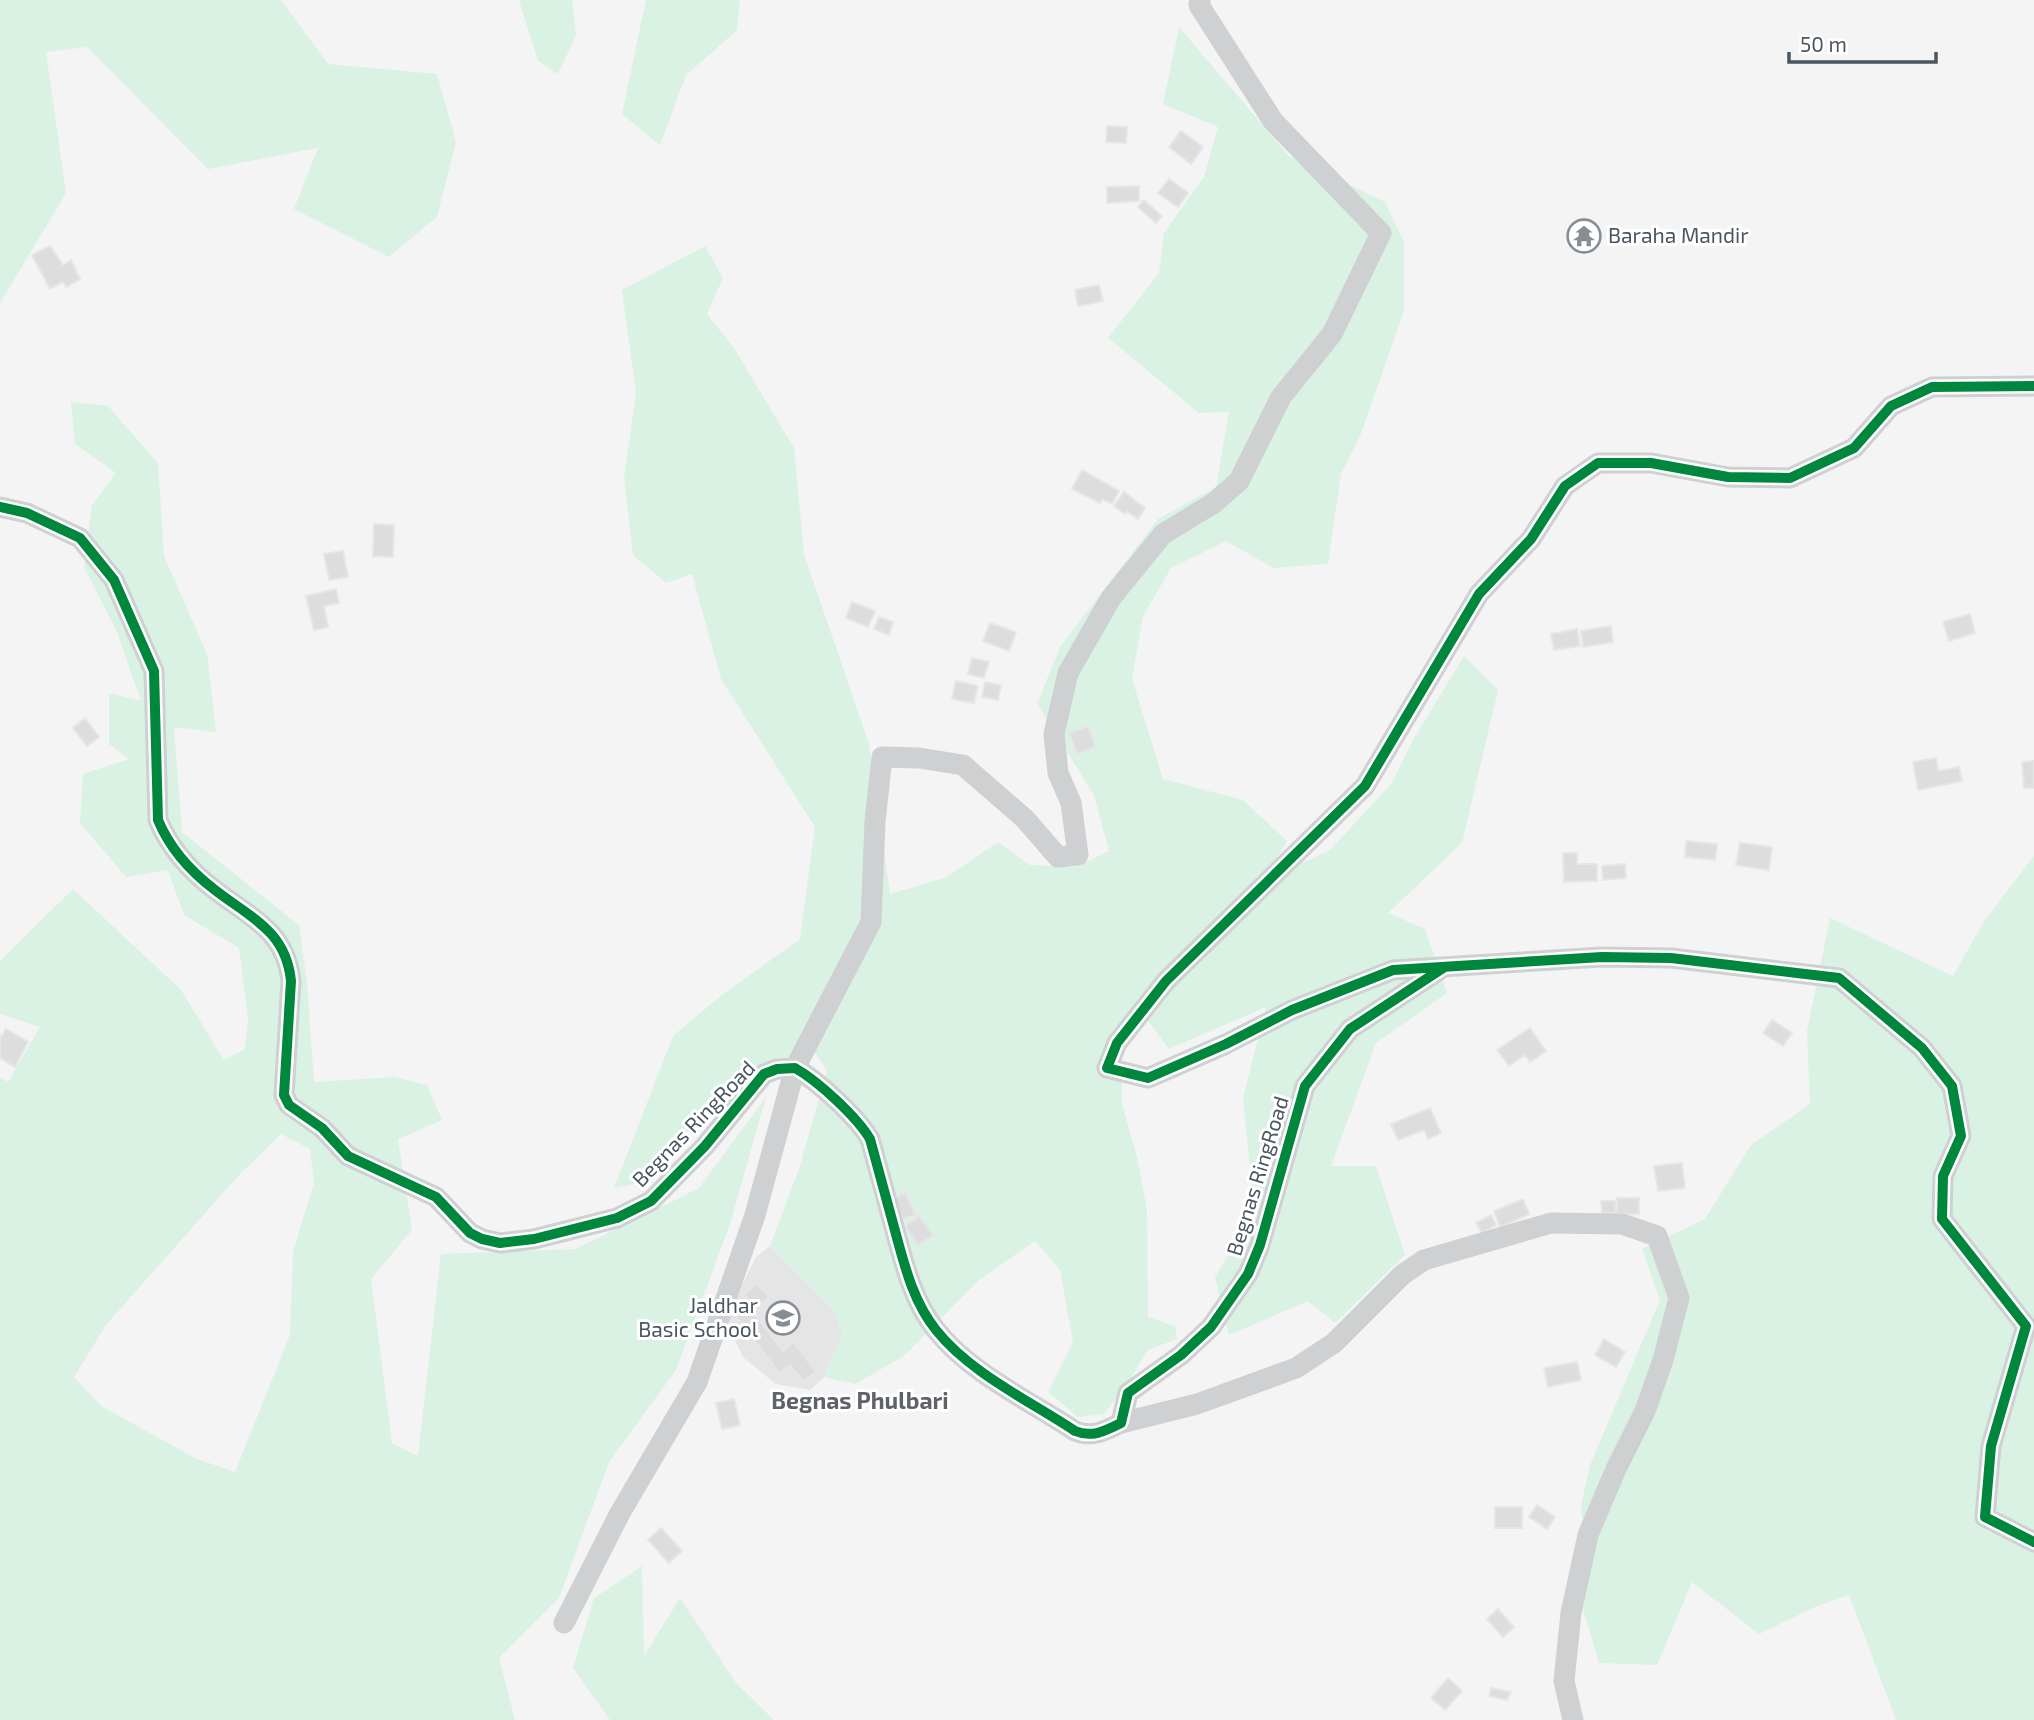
<svg xmlns="http://www.w3.org/2000/svg" width="2034" height="1720" font-family="'Exo 2',sans-serif">
<style>
.education{fill:#e6e5e6}
.green{fill:#d9f2e3;fill-rule:evenodd}
.building{fill:#ddddde;stroke:#e5e6e7;stroke-width:2}
.lines{fill:none;stroke-linecap:round;stroke-linejoin:round}
.minor{stroke:#ced0d2;stroke-width:21}
.cycleway-casing{stroke:#fff;stroke-width:15}
.cycleway{stroke:#00873e;stroke-width:10}
.labels{text-anchor:middle;stroke-width:6;stroke-linejoin:round;paint-order:stroke}
.poi-label{font-size:21px;fill:#4a5661;stroke:#fff;text-anchor:start}
.street-label{font-size:21px;fill:#4a5661;stroke:#fff}
.neighbourhood-label{font-size:23px;font-weight:bold;fill:#5f6368;stroke:#fff}
</style>
<rect width="100%" height="100%" fill="#f4f4f4"/>
<!-- education -->
<polygon class="education" points="770,1246 833,1309 843,1333 824,1377 810,1390 776,1384 744,1358 728,1328 733,1303 756,1257"/>
<!-- green -->
<g class="green">
<polygon points="0,0 281,0 328,64 437,74 456,142 437,217 389,257 294,209 318,148 208,169 87,47 46,52 66,193 0,303"/>
<polygon points="519,0 572,0 576,35 558,74 538,61"/>
<polygon points="646,0 740,0 737,30 686,75 660,145 622,114"/>
<polygon points="1179,27 1289,156 1385,202 1404,242 1404,311 1360,436 1341,474 1328,564 1274,568 1226,541 1171,568 1143,616 1132,679 1163,779 1243,800 1287,841 1263,881 1330,850 1392,783 1413,740 1464,656 1498,690 1462,843 1388,913 1425,929 1447,993 1376,1043 1331,1166 1376,1166 1405,1255 1335,1323 1308,1301 1229,1335 1215,1277 1240,1236 1252,1188 1243,1098 1266,1007 1169,1049 1148,1021 1122,1052 1122,1104 1137,1157 1147,1209 1148,1317 1175,1326 1177,1339 1148,1350 1122,1392 1103,1414 1078,1417 1048,1392 1073,1342 1060,1270 1035,1241 979,1280 904,1356 855,1384 824,1377 843,1333 833,1309 770,1246 800,1166 827,1070 810,1046 726,1089 644,1182 614,1188 673,1036 723,994 800,939 815,827 721,679 692,574 666,583 633,555 624,478 636,393 622,290 705,246 723,278 707,314 734,348 794,448 804,554 869,744 890,894 947,877 998,842 1030,865 1076,867 1109,851 1094,795 1037,704 1060,647 1158,519 1216,487 1229,412 1199,413 1108,338 1159,273 1164,233 1204,177 1218,127 1163,104"/>
<path d="M71 402 108 406 158 463 164 556 207 654 216 732 174 727 182 832 299 925 307 984 314 1082 394 1077 427 1085 442 1120 398 1139 412 1230 371 1279 392 1443 418 1456 441 1254 576 1249 699 1188 766 1097 730 1224 676 1370 609 1462 559 1598 499 1658 515 1720H0V1077L8 1082 40 1027 0 1014V961L73 889 181 990 224 1060 245 1049 248 1019 239 948 184 915 168 870 126 877 80 823 83 774 129 759 109 744V693L141 701 117 632 84 567 92 505 116 473 75 444ZM281 1134 310 1149 314 1183 293 1252 290 1335 235 1472 197 1459 101 1406 74 1377 106 1325 238 1176Z"/>
<polygon points="2034,856 2034,1720 1896,1720 1849,1595 1817,1606 1759,1634 1692,1582 1657,1665 1599,1663 1583,1609 1588,1571 1581,1506 1590,1465 1660,1300 1642,1249 1705,1219 1751,1145 1810,1104 1807,1031 1830,918 1953,976 1984,921"/>
<polygon points="642,1566 644,1656 680,1598 736,1683 774,1720 610,1720 573,1668 594,1598"/>
</g>
<!-- building -->
<g class="building">
<polygon points="1107,126 1127,127 1126,143 1106,142"/>
<polygon points="1181,131 1203,147 1191,164 1169,147"/>
<polygon points="1169,179 1188,193 1178,207 1158,193"/>
<polygon points="1139,186 1139,201 1107,203 1107,187"/>
<polygon points="1144,200 1162,216 1156,223 1138,207"/>
<polygon points="50,246 63,265 71,260 80,279 66,287 63,282 50,289 32,255"/>
<polygon points="1099,285 1103,301 1078,306 1075,290"/>
<polygon points="1082,470 1119,491 1112,504 1102,499 1100,503 1072,489"/>
<polygon points="1124,492 1145,508 1138,519 1127,511 1125,514 1114,506"/>
<polygon points="374,524 394,525 393,557 373,556"/>
<polygon points="343,551 348,577 329,580 324,554"/>
<polygon points="336,589 339,603 324,606 328,627 314,630 306,596"/>
<polygon points="852,602 875,611 868,627 846,618"/>
<polygon points="1970,614 1975,633 1949,641 1943,622"/>
<polygon points="879,617 893,622 889,635 874,629"/>
<polygon points="990,623 1016,632 1009,651 983,641"/>
<polygon points="1611,626 1613,642 1583,647 1581,631"/>
<polygon points="1577,629 1580,646 1554,650 1551,634"/>
<polygon points="972,658 989,662 984,678 968,674"/>
<polygon points="956,681 978,686 974,703 952,699"/>
<polygon points="985,682 1001,685 998,700 982,697"/>
<polygon points="85,718 99,737 87,746 73,728"/>
<polygon points="1088,726 1096,747 1077,754 1069,733"/>
<polygon points="1936,758 1938,771 1959,767 1962,781 1918,790 1913,762"/>
<polygon points="2034,761 2034,788 2024,788 2022,762"/>
<polygon points="1686,841 1717,844 1715,860 1685,857"/>
<polygon points="1740,843 1772,847 1769,870 1736,865"/>
<polygon points="1563,853 1577,853 1577,864 1597,864 1597,881 1564,882"/>
<polygon points="1625,864 1626,878 1603,880 1602,866"/>
<polygon points="1772,1020 1792,1033 1783,1046 1763,1033"/>
<polygon points="1530,1028 1546,1051 1530,1062 1525,1055 1509,1066 1497,1050"/>
<polygon points="6,1029 28,1042 15,1067 0,1058 0,1034 2,1036"/>
<polygon points="1430,1108 1441,1133 1428,1139 1424,1130 1398,1140 1391,1124"/>
<polygon points="1682,1163 1685,1188 1658,1191 1654,1166"/>
<polygon points="906,1193 915,1215 903,1219 895,1197"/>
<rect x="1617" y="1198" width="22" height="16"/>
<polygon points="1523,1199 1529,1214 1500,1227 1494,1211"/>
<polygon points="1601,1201 1615,1201 1615,1213 1602,1213"/>
<polygon points="1491,1215 1496,1225 1482,1233 1476,1223"/>
<polygon points="919,1216 933,1235 918,1245 905,1226"/>
<polygon points="757,1283 769,1297 756,1308 744,1294"/>
<polygon points="748,1305 783,1351 794,1342 816,1372 803,1381 790,1365 779,1373 735,1315"/>
<polygon points="1604,1339 1625,1352 1616,1367 1595,1355"/>
<polygon points="1577,1362 1581,1380 1548,1387 1544,1368"/>
<polygon points="734,1399 740,1425 722,1429 716,1403"/>
<polygon points="1537,1505 1555,1517 1547,1529 1529,1517"/>
<rect x="1495" y="1507" width="27" height="21"/>
<polygon points="661,1528 682,1551 669,1563 648,1540"/>
<polygon points="1498,1609 1514,1627 1503,1637 1487,1619"/>
<polygon points="1448,1678 1462,1691 1445,1710 1431,1698"/>
<polygon points="1491,1688 1511,1692 1507,1700 1489,1696"/>
</g>
<g class="lines">
<!-- minor -->
<g class="minor">
<polyline points="2034,386 1932,387 1891,406 1854,448 1790,478 1728,477 1651,463 1598,463 1565,486 1531,539 1479,594 1365,786 1166,981 1117,1043 1107,1068 1148,1078 1226,1044 1292,1010 1393,970 1602,957 1671,958 1839,978 1922,1048 1952,1086 1961,1136 1943,1176 1942,1219 2026,1326 1991,1446 1985,1517 2034,1542"/>
<path d="M0 507 27 513 80 538 114 580 154 671 158 820C170 849 190 871 215 890 251 918 286 931 291 981L284 1095 289 1105 322 1128 348 1156 436 1197 470 1233 482 1239 500 1243 534 1239 617 1218 651 1201 705 1146 764 1074 777 1069 795 1068C818 1081 857 1117 870 1139 878 1168 886 1198 894 1227 904 1263 912 1300 936 1330 970 1373 1030 1401 1075 1431 1092 1438 1105 1431 1121 1423L1128 1393 1181 1355 1211 1327 1248 1274 1260 1245 1305 1086 1350 1029 1441 969"/>
<polyline points="1121,1423 1197,1404 1296,1368 1334,1343 1402,1275 1424,1260 1551,1223 1622,1224 1657,1236 1679,1298 1663,1360 1645,1411 1616,1469 1588,1535 1571,1613 1564,1681 1573,1720"/>
<polyline points="564,1623 620,1513 697,1382 755,1215 795,1068 871,922 875,822 882,757 919,758 963,765 1025,819 1058,857 1078,855 1071,803 1058,773 1054,734 1068,673 1111,598 1163,534 1214,503 1239,481 1281,397 1332,334 1381,233 1273,121 1199,5 1200,0"/>
</g>
<defs>
<g id="cycleway">
<polyline points="2034,386 1932,387 1891,406 1854,448 1790,478 1728,477 1651,463 1598,463 1565,486 1531,539 1479,594 1365,786 1166,981 1117,1043 1107,1068 1148,1078 1226,1044 1292,1010 1393,970 1602,957 1671,958 1839,978 1922,1048 1952,1086 1961,1136 1943,1176 1942,1219 2026,1326 1991,1446 1985,1517 2034,1542"/>
<path d="M0 507 27 513 80 538 114 580 154 671 158 820C170 849 190 871 215 890 251 918 286 931 291 981L284 1095 289 1105 322 1128 348 1156 436 1197 470 1233 482 1239 500 1243 534 1239 617 1218 651 1201 705 1146 764 1074 777 1069 795 1068C818 1081 857 1117 870 1139 878 1168 886 1198 894 1227 904 1263 912 1300 936 1330 970 1373 1030 1401 1075 1431 1092 1438 1105 1431 1121 1423L1128 1393 1181 1355 1211 1327 1248 1274 1260 1245 1305 1086 1350 1029 1443 968"/>
</g>
</defs>
<!-- cycleway casing -->
<use href="#cycleway" class="cycleway-casing"/>
<!-- cycleway -->
<use href="#cycleway" class="cycleway"/>
</g>
<!-- icons -->
<defs>
<symbol id="temple-ring" viewBox="-11 -11 22 22"><circle r="9.5" fill="#fff" stroke="#868d94" stroke-width="1.5"/><path d="M0-6L5-2H3V0L6.5 2.5H4V6H1.5V3h-3V6H-4V2.5H-6.5L-3 0V-2H-5Z" fill="#868d94"/></symbol>
<symbol id="school-ring" viewBox="-11 -11 22 22"><circle r="9.5" fill="#fff" stroke="#868d94" stroke-width="1.5"/><path d="M0-5L7-2L0 1L-7-2ZM-4 1L0 2.5L4 1V4Q0 6-4 4Z" fill="#868d94"/></symbol>
</defs>
<g fill-rule="evenodd">
<use href="#temple-ring" x="1565" y="217" width="38" height="38"/>
<use href="#school-ring" x="764" y="1299" width="38" height="38"/>
</g>
<g class="labels">
<!-- poi labels -->
<g class="poi-label">
<text x="1608" y="243">Baraha Mandir</text>
<text x="758" y="1313" text-anchor="end">Jaldhar<tspan x="758" dy="24">Basic School</tspan></text>
</g>
<!-- street labels -->
<g class="street-label">
<text transform="translate(694 1124) rotate(-46)" y="7">Begnas RingRoad</text>
<text transform="translate(1258 1176) rotate(-73)" y="7">Begnas RingRoad</text>
</g>
<!-- neighbourhood labels -->
<g class="neighbourhood-label">
<text x="860" y="1409">Begnas Phulbari</text>
</g>
</g>
<!-- scale -->
<path d="M1789 52v10h147v-10" fill="none" stroke="#4a5661" stroke-width="3.5"/>
<text x="1800" y="52" font-size="21" fill="#4a5661" stroke="#ffffff" stroke-width="5" paint-order="stroke">50 m</text>
</svg>
